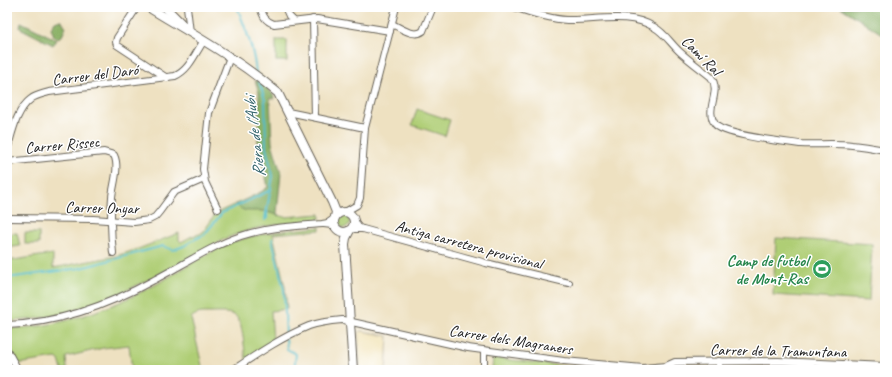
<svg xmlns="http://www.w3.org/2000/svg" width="892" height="377" font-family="Caveat,sans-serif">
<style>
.green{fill:#afce75;stroke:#667548}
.forest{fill:#8bb166;stroke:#546641}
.sand{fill:#eeda9e;stroke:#857b5d}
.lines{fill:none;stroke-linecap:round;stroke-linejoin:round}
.stream{stroke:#51bdcb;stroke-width:2}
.minor-casing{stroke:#666156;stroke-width:8}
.tertiary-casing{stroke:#666156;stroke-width:10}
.minor{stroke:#fff;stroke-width:6}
.tertiary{stroke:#fff;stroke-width:8}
.labels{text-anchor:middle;stroke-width:3;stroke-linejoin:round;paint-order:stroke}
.street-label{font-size:16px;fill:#1c1c1c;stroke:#fff}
.leisure-label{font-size:16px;font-weight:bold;fill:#27864d;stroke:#fff;text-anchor:end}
.water-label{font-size:17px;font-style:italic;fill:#34646b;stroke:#fff}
</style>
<rect width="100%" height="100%" fill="#fff"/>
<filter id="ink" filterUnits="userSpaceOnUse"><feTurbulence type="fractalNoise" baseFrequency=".025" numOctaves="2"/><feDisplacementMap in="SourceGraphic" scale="8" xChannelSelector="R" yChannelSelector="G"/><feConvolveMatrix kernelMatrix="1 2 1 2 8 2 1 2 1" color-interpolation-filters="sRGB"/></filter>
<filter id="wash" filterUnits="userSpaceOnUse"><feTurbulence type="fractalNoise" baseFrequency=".012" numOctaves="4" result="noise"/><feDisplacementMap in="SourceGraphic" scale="16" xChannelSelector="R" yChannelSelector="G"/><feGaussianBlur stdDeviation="0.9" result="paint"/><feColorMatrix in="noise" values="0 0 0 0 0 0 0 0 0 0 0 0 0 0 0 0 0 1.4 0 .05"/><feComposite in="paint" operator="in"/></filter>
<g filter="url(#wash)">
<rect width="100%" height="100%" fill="#eee1c1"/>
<!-- green -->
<g class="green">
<rect x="276" y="40" width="11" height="21"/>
<polygon points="417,109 450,120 445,136 412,125"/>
<path d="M236 204 237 206 264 211 285 217 320 214V219C293 223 266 224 240 233 221 239 205 250 188 259 132 289 73 320 7 321V261L53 254V268L116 256 138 249 179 233V240L181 242 192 236 200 234 204 231 216 213Z"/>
<circle cx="344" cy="222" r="5.5"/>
<path d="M320 227V230L273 234 285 287 287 309 271 311 273 341 246 359C244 349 243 319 234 315 227 312 219 313 212 313 204 313 197 312 191 318L203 370H132L129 345 103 348 66 357 67 370H62L59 360 56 358 17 364 7 346V328C58 329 112 308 157 284 182 270 207 252 234 242 261 232 291 230 320 227Z"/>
<polygon points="17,233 20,246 7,248 7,234"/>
<rect x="25" y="233" width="14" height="11"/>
<polygon points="776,238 872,244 869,301 773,295"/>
<polygon points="493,358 566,366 566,370 492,370"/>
</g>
<!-- forest -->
<g class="forest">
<polygon points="840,7 885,7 885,36"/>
<polygon points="60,20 62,21 66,27 62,36 58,38 54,36 51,28 55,22"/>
<polygon points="21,22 57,40 53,45 20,28"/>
<path d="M255 80C263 85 272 90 275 99L273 98H270L272 143 281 173 277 213 279 216C274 214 268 212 263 211 252 210 243 214 236 204L261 192 268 187 258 142 259 93Z"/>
</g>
<!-- sand -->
<polygon class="sand" points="362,331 388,336 386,370 360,370 358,334 359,332"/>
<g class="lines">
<!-- stream -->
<g class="stream">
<path d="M237 7C246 29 254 50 256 73"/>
<polyline points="259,81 265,100 266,148 273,176 267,209 267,219"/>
<polyline points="265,220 266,212"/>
<polyline points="272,239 284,290 286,335"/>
<polyline points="7,278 81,268 163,246 173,250 184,246 195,239 204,235 222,213 271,190"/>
<polyline points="286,339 287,349 296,354 294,370"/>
</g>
</g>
</g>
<g filter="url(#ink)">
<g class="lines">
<defs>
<g id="minor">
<polyline points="137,7 117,38 116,42 117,45 167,78"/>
<polyline points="187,7 190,32"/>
<path d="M260 7C263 16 265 21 274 24L317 19 390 31"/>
<polyline points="285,7 289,16 294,21"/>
<path d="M514 7C531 13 549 19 567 20 595 21 629 11 654 27 665 33 671 44 680 52 690 61 701 69 711 77 722 92 704 109 715 124 722 135 785 142 800 144 817 145 835 143 852 145 863 146 874 148 885 150"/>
<polyline points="313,19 315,117"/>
<path d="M392 24C401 28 414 38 423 31L433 7"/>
<polyline points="288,112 365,128"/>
<path d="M7 150C12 134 16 110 31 99 36 95 43 94 49 92L175 76C189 70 195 54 203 42"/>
<path d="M7 162 104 152 114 155C120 167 113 185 112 197 110 216 111 235 113 253"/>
<polyline points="218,209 205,182 203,169 209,113 230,57"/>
<polyline points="345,212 357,205 360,198 365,128 396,7"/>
<polyline points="7,218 93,219 134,222 149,220 155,217 160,211 174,192 204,179"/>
<polyline points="354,219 358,227 362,229"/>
<polyline points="324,224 332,225 337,229"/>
<polyline points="351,229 363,229 486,263 569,283"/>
<path d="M7 325C59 323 109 305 154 280 183 265 211 246 241 236 268 227 295 226 322 224L328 223 335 218"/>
<polyline points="7,350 18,370"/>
<polyline points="719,361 719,370"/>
<path d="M233 370C257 354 282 337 309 326 320 322 332 321 343 320L468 348 564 361 643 368 666 366 675 362 778 361 885 366"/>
<polyline points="484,370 484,351"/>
</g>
<g id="tertiary">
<path d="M148 7C192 34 238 59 278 93L332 202 336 212 335 217"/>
<polyline points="165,7 185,27"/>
<circle cx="344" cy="222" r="10"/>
<polyline points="350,230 346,238 345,244 353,370"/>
</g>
</defs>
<!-- minor casing -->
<use href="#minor" class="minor-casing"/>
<!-- tertiary casing -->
<use href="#tertiary" class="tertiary-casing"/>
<!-- minor -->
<use href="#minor" class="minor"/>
<!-- tertiary -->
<use href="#tertiary" class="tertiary"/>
</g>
</g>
<!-- icons -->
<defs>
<symbol id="stadium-disc" viewBox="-11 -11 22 22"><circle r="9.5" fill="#2e9e5b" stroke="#fff"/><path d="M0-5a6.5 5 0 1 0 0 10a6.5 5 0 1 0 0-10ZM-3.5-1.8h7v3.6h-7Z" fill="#fff"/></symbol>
</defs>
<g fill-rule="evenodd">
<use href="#stadium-disc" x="811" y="258" width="22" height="22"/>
</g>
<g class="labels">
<!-- street labels -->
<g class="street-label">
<text transform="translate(702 55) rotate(45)" y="6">Camí Ral</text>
<text transform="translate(95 74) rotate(-7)" y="6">Carrer del Daró</text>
<text transform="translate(62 144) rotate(-5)" y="6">Carrer Rissec</text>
<text transform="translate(102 207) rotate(1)" y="6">Carrer Onyar</text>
<text transform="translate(469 244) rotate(15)" y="6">Antiga carretera provisional</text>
<text transform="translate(511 339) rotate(9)" y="6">Carrer dels Magraners</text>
<text transform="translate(778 350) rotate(1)" y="6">Carrer de la Tramuntana</text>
</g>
<!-- leisure labels -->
<g class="leisure-label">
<text x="808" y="266">Camp de futbol<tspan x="808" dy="18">de Mont-Ras</tspan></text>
</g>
<!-- water labels -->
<g class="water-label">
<text transform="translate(254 137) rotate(-97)" y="6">Riera de l'Aubi</text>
</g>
</g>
<!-- margin -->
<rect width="892" height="377" fill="none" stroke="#fff" stroke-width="24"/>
</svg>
